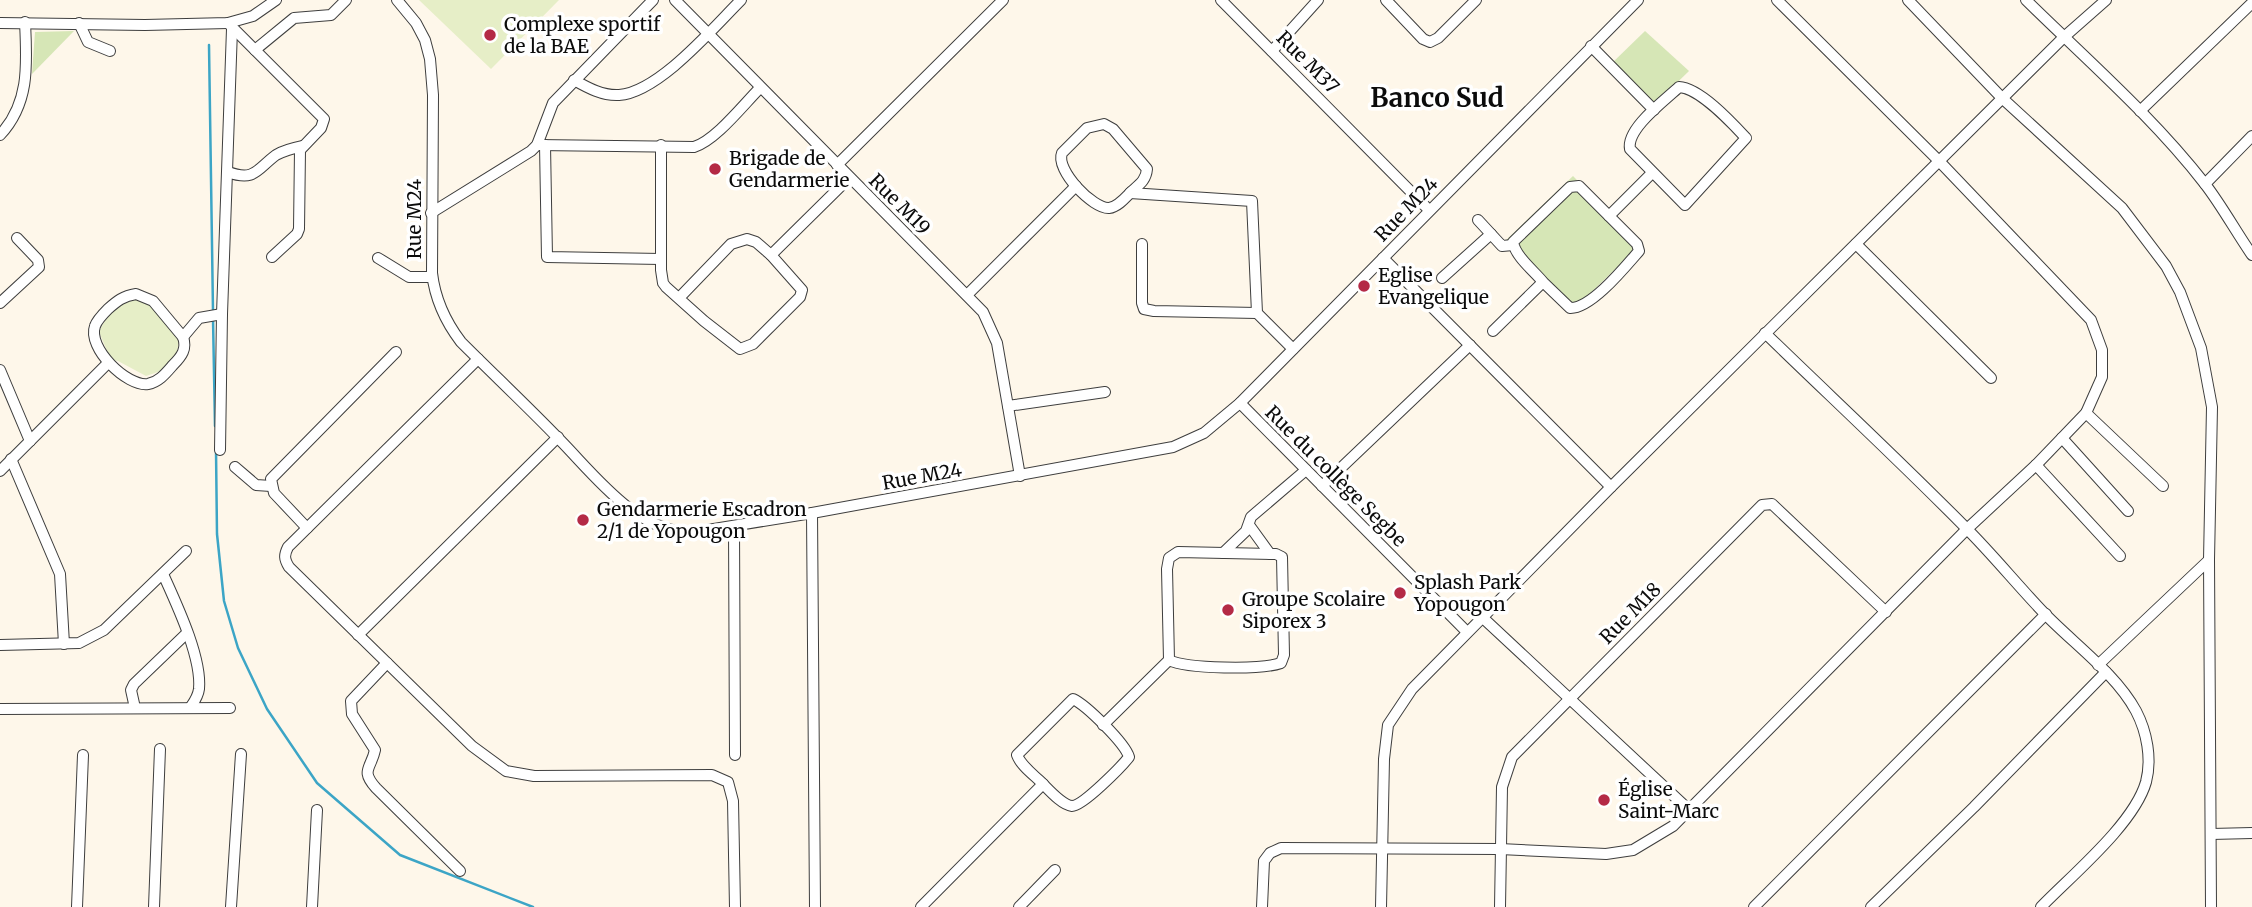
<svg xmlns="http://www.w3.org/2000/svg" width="2252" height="907" font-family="Merriweather,serif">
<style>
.green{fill:#d6e6b6}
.pitch{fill:#e6eec7}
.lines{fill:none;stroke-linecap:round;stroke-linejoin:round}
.stream{stroke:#3ca5c6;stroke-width:2.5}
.minor-casing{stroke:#3e3e3e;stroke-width:12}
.minor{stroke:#fff;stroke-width:10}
.poi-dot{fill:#b42a46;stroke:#fff;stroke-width:2.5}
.labels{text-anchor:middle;stroke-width:7;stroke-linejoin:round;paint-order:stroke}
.poi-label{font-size:19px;fill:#0b0b0b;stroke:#fff;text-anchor:start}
.street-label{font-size:19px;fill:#0b0b0b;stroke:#fff}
.district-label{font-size:26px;font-weight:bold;fill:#0b0b0b;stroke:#fff}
</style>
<rect width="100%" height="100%" fill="#fef7ea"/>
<!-- green -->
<g class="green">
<polygon points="74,31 32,74 35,32"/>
<polygon points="1645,31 1689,71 1653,106 1610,65"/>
<polygon points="1573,176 1640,245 1571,312 1504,242"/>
</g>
<!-- pitch -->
<g class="pitch">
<polygon points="419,0 559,0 491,69"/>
<path d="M140 298 155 306 179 337C177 364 171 368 146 376L118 361 111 360 99 332C108 313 118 303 140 298Z"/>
</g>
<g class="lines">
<!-- stream -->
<g class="stream">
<polyline points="209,45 213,311"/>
<polyline points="213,318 215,426"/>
<polyline points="216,450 217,534 224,601 238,648 267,709 317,783 400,855 533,907"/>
</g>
<defs>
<g id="minor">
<path d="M397 0 416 23 425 40 430 59 433 95 432 273C435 299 445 321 461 342 493 374 526 405 557 437 594 474 633 529 689 533L812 513 1173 447 1204 433 1240 403 1638 0"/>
<polyline points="675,0 983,312 997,343 1020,476"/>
<polyline points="1221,0 1429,210"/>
<polyline points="1386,0 1423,39 1430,42 1438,38 1476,0"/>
<polyline points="1908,0 2002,98 2122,208 2166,266 2180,292 2201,348 2212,407 2209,560 2211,907"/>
<path d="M2026 0C2087 60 2153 117 2205 184 2222 206 2236 232 2252 255"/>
<polyline points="0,23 145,25 228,23 253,16 276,0"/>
<polyline points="79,23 88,42 110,51"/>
<polyline points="228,23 324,119 321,128 300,150 299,229 297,234 272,257"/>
<polyline points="1591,46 1654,110"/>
<polyline points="255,50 294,18 331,15 346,0"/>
<polyline points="1272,51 1318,0"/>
<path d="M574 80C588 88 603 96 619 95 659 92 713 28 741 0"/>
<path d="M1679 87C1700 88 1732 123 1746 138L1685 205 1630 149C1626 129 1664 101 1679 87Z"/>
<polyline points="2140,111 2252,3"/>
<path d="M1104 124 1113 129 1147 169C1146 180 1140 184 1132 191 1126 197 1118 207 1109 208 1093 209 1055 170 1062 153L1087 128Z"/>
<path d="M0 135C30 103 27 64 25 22"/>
<path d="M537 145 694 147C716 140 743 105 760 88"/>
<polyline points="545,145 547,257 661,259"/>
<polyline points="661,145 661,270 663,283 666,287 704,321 740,349 753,344 800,297 802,290 771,255 756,242 747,239 731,244 679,298"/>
<polyline points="837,165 1003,0"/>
<path d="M228 172C255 182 257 169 276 155 285 150 293 148 303 146"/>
<polyline points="2205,184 2252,136"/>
<polyline points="1130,193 1252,201 1257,313 1293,349"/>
<polyline points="431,213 531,151 537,145 553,103 653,0"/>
<polyline points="1609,216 1652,173"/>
<polyline points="1478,220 1502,246 1513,245"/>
<polyline points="1142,244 1142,303 1144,309 1154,311 1257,313"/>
<polyline points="1856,244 1991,378"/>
<polyline points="771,255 849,178"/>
<polyline points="378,258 409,277 432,277"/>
<polyline points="1383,258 1611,487"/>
<polyline points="1442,278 1491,234"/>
<path d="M136 294 153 301 183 337C187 349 182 356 173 365 166 373 159 382 148 384 127 387 87 348 95 326 97 320 103 314 108 309 117 301 123 296 136 294Z"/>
<polyline points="967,295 1076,186"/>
<polyline points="0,303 39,267 38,260 17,238"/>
<path d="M1493 331 1543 282 1570 308C1591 309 1625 267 1639 251L1637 244 1579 186 1570 187 1513 242C1515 256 1534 271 1543 282"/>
<path d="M1765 333C1832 398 1901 462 1966 528 1994 556 2018 586 2045 614 2074 644 2116 674 2136 711 2147 732 2152 759 2146 782 2134 824 2072 875 2041 907"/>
<polyline points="183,337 199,318 222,314"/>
<path d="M478 359 288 547C284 555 284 559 289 567L472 746 506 771 534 776 712 775 728 782 733 801 735 907"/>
<polyline points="0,370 30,441"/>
<polyline points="1240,403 1467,632"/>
<polyline points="1008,406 1105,392"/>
<polyline points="2086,413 2163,486"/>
<polyline points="2062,438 2128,511"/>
<polyline points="220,450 222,314 232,29"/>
<polyline points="11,459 60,574 64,644"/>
<polyline points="2036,465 2120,556"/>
<polyline points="235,467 256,485 271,486"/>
<polyline points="0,471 108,363"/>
<polyline points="1322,486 1470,345"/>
<polyline points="812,513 815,907"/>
<polyline points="1249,525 1270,554"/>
<polyline points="734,527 735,755"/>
<polyline points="307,528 274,493 271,479 396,352"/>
<polyline points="1223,553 1246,531 1251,517 1306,470"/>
<path d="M163 574C176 603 202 657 199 689 198 697 194 702 190 708"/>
<polyline points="1482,617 1689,810"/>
<polyline points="358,635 558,437"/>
<polyline points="0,645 79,643 104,630 186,551"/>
<path d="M387 663 351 701 352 714 375 750C371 769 360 770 376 788L460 871"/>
<polyline points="2098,665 2209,560"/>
<path d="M1073 699C1086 705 1125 743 1129 757 1122 766 1083 806 1072 806 1062 805 1049 790 1042 783 1034 775 1021 766 1017 755Z"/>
<polyline points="135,708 131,690 134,684 187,633"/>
<polyline points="0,709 230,708"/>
<path d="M1103 725 1169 660 1167 569 1169 558 1178 552 1276 554 1282 557 1284 655 1281 663C1261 670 1187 669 1169 660"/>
<polyline points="2211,834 2252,833"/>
<polyline points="77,907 83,755"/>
<polyline points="154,907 160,749"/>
<polyline points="231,907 241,754"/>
<polyline points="312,907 317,810"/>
<polyline points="921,907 1043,784"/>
<polyline points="1019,907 1055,870"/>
<polyline points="1262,907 1264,861 1270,853 1281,848 1500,849 1606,854 1633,850 1673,826 1967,529 2036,465 2086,413 2102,377 2102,350 2091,320 1939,161 1777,0"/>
<polyline points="1381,907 1384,759 1388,725 1412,689 1611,487 2064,37 2106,0"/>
<polyline points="1500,907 1502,787 1512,757 1762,505 1772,504 1886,612"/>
<polyline points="1754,907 2046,614"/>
<polyline points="1871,907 1974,807 2106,672"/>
</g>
</defs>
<!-- minor casing -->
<use href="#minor" class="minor-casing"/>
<!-- minor -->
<use href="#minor" class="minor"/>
</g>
<!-- markers -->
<g class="poi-dot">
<circle cx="490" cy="35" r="7"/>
<circle cx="715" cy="169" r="7"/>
<circle cx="1364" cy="286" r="7"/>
<circle cx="583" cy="520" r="7"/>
<circle cx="1400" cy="593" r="7"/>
<circle cx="1228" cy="610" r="7"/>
<circle cx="1604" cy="800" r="7"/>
</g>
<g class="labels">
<!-- poi labels -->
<g class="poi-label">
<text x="504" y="31">Complexe sportif<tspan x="504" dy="22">de la BAE</tspan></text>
<text x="729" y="165">Brigade de<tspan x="729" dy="22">Gendarmerie</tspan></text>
<text x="1378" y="282">Eglise<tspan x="1378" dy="22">Evangelique</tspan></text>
<text x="597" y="516">Gendarmerie Escadron<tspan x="597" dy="22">2/1 de Yopougon</tspan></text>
<text x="1414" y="589">Splash Park<tspan x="1414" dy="22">Yopougon</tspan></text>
<text x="1242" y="606">Groupe Scolaire<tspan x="1242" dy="22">Siporex 3</tspan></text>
<text x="1618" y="796">Église<tspan x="1618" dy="22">Saint-Marc</tspan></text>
</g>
<!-- street labels -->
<g class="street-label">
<text transform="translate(1308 62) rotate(45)" y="7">Rue M37</text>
<text transform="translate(900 204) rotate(45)" y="7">Rue M19</text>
<text transform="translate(1406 209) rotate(-46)" y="7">Rue M24</text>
<text transform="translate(414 219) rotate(-90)" y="7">Rue M24</text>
<text transform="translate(922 476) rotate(-10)" y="7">Rue M24</text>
<text transform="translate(1336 476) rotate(45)" y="7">Rue du collège Segbe</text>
<text transform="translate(1630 613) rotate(-45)" y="7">Rue M18</text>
</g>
<!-- district labels -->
<g class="district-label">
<text x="1437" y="107">Banco Sud</text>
</g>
</g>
</svg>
